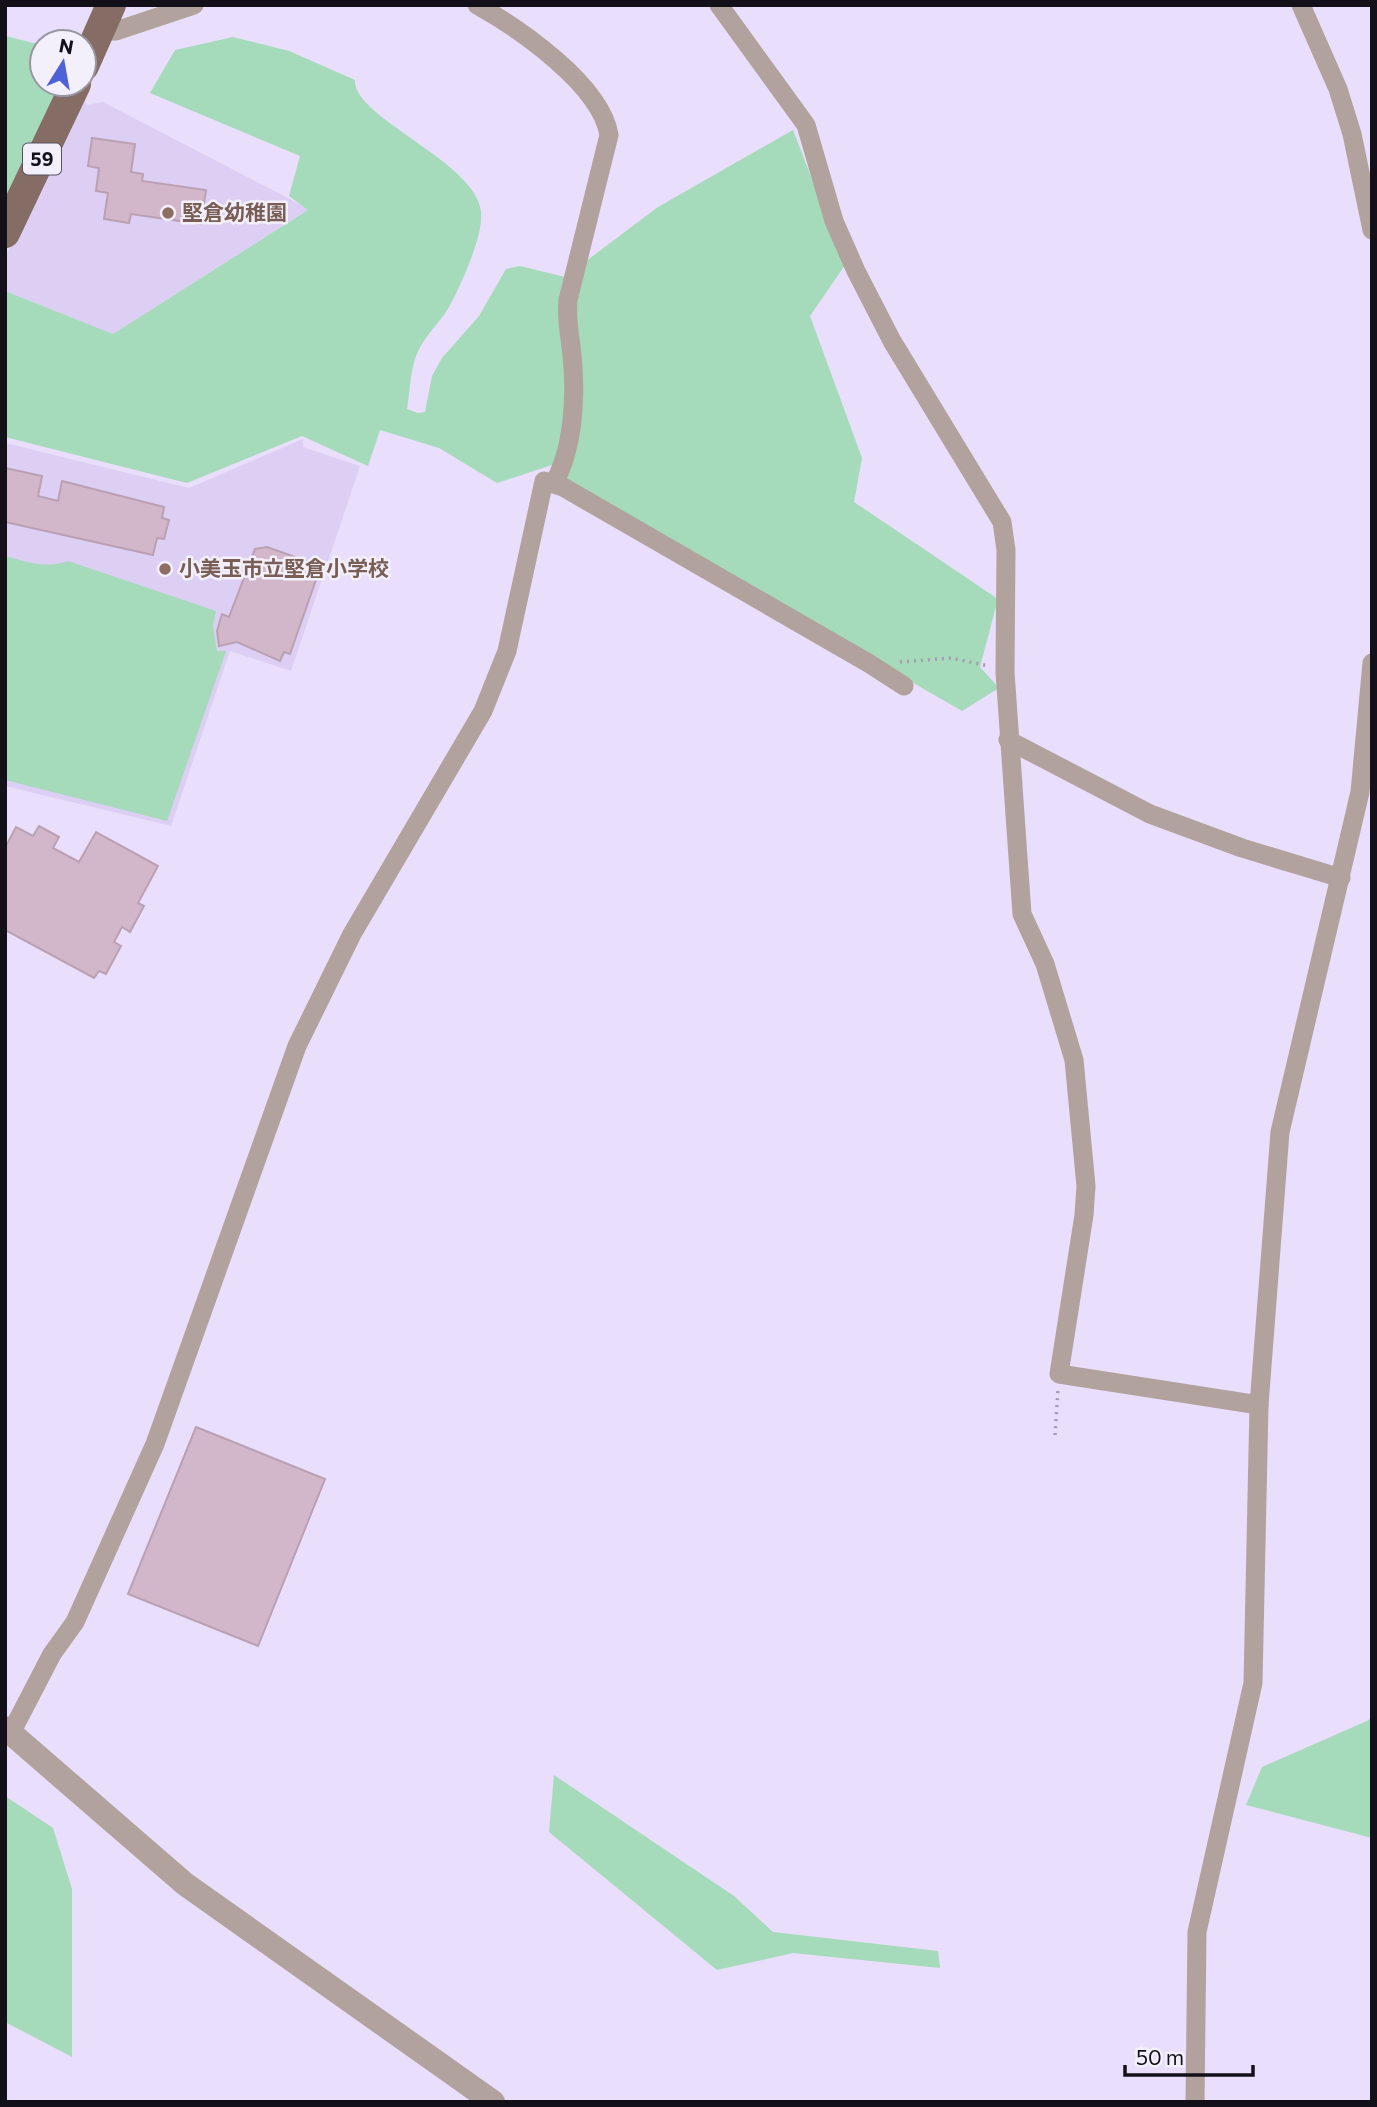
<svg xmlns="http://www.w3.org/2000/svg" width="1377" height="2107" font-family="Commissioner,'Noto Sans JP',sans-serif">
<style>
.built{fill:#dccff3}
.green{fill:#a5daba}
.building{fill:#d2b7cb;stroke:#baa0b3;stroke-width:2}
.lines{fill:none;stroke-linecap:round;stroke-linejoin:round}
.path{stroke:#a59cb3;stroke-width:3.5;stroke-dasharray:2 5;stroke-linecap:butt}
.minor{stroke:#b1a29e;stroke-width:19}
.tertiary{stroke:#b1a29e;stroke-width:24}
.primary{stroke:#856c64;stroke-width:30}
.education-dot{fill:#8d6e63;stroke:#f3effb;stroke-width:2.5}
.labels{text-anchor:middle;stroke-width:5;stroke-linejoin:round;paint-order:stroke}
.shield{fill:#f3effb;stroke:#57535e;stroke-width:2}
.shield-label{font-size:19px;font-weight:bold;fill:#14101a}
.education-label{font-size:21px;font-weight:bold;fill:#785e54;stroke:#f3effb;text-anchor:start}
</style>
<rect width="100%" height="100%" fill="#e9defc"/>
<!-- built -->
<g class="built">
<polygon points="82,94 87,105 103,102 309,209 113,334 5,291 5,257 43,190"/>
<polygon points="303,439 303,447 360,466 291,671 230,651 171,826 5,786 5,443 189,488"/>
</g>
<!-- green -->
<g class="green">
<polygon points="5,36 42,45 42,84 62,84 5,209"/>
<path d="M233 37 289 51 355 80C353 118 475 161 481 211 484 235 461 285 449 307 439 324 423 337 416 356 410 372 410 392 407 409L418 413 425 412 432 376 442 358 479 316 506 269 520 266 565 277 658 207 793 130 845 265 810 316 862 458 854 502 998 599 980 667 999 688 962 711 564 482V461L497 483 439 448 380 430 368 466 302 436 187 483 5 437V291L113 334 308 210 289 196 300 156 150 93 175 50Z"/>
<path d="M5 556C27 562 45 569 68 561L216 611 213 626 217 651H226L167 821 5 780Z"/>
<polygon points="1372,1712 1372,1838 1246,1805 1262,1767 1369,1720"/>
<polygon points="554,1775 734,1896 773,1932 938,1951 940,1968 793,1953 717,1970 549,1832"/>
<polygon points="5,1796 53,1828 72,1889 72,2057 5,2022"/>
</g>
<!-- building -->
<g class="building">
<polygon points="92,138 135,144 131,172 143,174 142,181 206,190 201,224 131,214 129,223 104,219 108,193 96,191 99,168 88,166"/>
<polygon points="5,468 42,476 38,496 58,501 62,481 164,507 162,518 169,520 164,539 157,538 153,555 5,522"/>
<polygon points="267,547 312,563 318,574 290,654 284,652 280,661 237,642 219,646 217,631 222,614 229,617 255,549"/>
<polygon points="39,826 59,837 53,848 79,862 96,832 158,866 138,903 144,906 130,932 122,927 114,942 121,946 106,974 99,971 94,978 5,930 5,848 16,827 33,836"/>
<polygon points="196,1427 325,1479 258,1646 128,1594"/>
</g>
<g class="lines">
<!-- path -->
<g class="path">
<polyline points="900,662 951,658 989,666"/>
<polyline points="1055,1435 1058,1390"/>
</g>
<!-- minor -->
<g class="minor">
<path d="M477 5C520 29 601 85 609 135L568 300C566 320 570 335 572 355 576 395 574 447 554 483"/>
<polyline points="719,5 806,125 834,221 856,271 892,341 1002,522 1006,550 1005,672 1022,914 1045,964 1074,1060 1086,1186 1084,1215 1059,1374 1259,1405"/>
<polyline points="1301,5 1338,89 1352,134 1372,230"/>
<polyline points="99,31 116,31 194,5"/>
<polyline points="1008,740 1150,814 1242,848 1341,878"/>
<polyline points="11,1733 52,1654 75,1622 155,1444 297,1046 352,934 483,711 507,651 544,481 563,487 870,664 904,686"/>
<polyline points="1195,2102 1197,1932 1253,1683 1259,1405 1280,1132 1360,792 1372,663"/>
</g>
<!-- tertiary -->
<polyline class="tertiary" points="5,1728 185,1884 493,2102"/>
<!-- primary -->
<g class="primary">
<polyline points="84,66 111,5"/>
<polyline points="5,233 76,84"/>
</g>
</g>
<!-- markers -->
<g class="education-dot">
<circle cx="168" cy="213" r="7"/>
<circle cx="165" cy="569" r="7"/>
</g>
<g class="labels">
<!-- shield labels -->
<rect class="shield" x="23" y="143.5" width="38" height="31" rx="5"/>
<g class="shield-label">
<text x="42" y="166">59</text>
</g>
<!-- education labels -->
<g class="education-label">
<text x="182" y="220">堅倉幼稚園</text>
<text x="179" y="576">小美玉市立堅倉小学校</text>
</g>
</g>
<!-- border -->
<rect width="1377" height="2107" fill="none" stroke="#14101a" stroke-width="14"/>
<!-- north arrow -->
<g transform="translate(63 63) rotate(11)"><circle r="33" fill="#f3effb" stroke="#9a96a1" stroke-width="2"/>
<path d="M0-5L12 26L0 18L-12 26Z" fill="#4f61d7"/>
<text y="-10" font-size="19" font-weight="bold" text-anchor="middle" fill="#14101a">N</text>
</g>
<!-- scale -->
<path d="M1125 2065v10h128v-10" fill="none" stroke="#14101a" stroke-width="3.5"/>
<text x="1136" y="2065" font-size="21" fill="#14101a" stroke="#f3effb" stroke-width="5" paint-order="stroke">50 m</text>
</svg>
